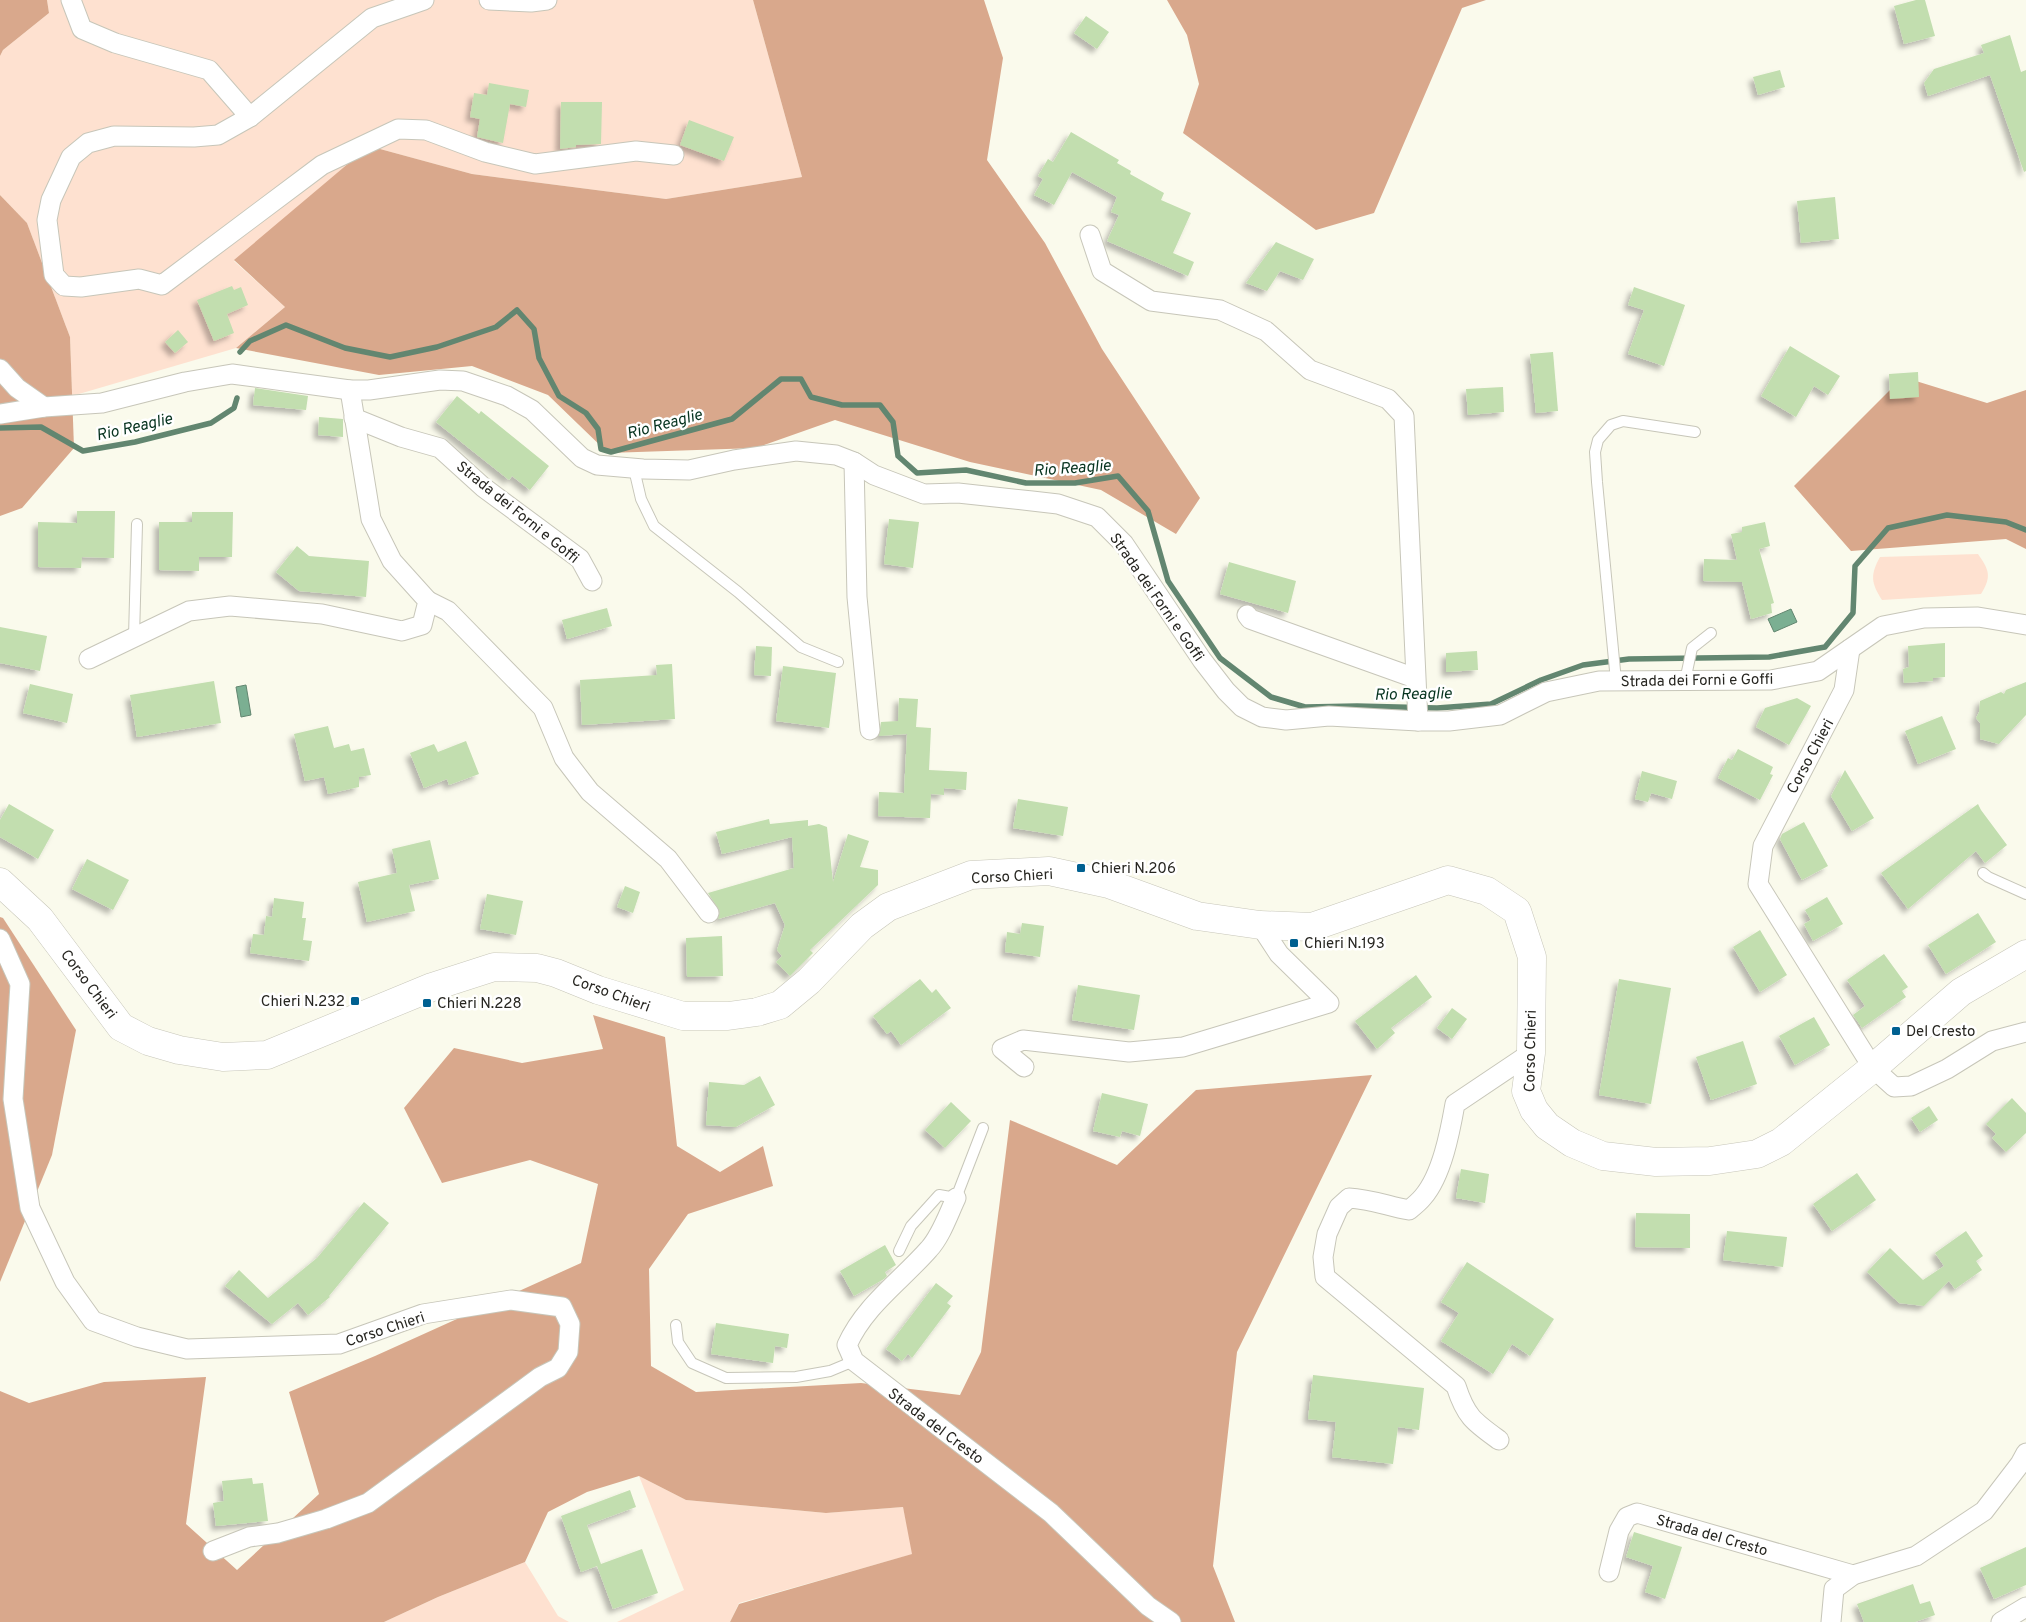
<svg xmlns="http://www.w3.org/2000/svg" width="2026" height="1622" font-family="Overpass,sans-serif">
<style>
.green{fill:#fee1d0}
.forest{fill:#d9a88c}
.water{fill:#7baf92;stroke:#628670}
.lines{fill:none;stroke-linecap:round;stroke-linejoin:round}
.stream{stroke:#628670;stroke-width:5.5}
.building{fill:#c2deaf;filter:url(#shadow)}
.lane-casing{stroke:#c7c6b9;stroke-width:12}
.street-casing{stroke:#c7c6b9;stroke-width:21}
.secondary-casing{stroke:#c7c6b9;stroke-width:29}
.lane{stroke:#fff;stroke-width:10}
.street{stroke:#fff;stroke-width:19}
.secondary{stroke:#fff;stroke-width:28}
.poi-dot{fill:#006090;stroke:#fff;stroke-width:2}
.labels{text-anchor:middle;stroke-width:5;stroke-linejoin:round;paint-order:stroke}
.street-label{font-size:15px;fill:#272621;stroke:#fff}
.poi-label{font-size:15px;fill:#272621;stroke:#fff;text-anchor:start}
.water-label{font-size:16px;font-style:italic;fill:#05321e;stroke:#fff}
</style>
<defs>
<filter id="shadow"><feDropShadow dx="-4.5" dy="4.5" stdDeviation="2.5" flood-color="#0004"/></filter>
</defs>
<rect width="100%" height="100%" fill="#fafaec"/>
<!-- green -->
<g class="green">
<polygon points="47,0 753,0 802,177 666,199 472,174 369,146 234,261 285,307 236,348 72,396 70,337 27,223 0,195 0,56 3,50 49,13"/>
<path d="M1978 554C1989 570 1992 576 1981 594L1882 600C1871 583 1870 575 1880 557Z"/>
<polygon points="639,1476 686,1500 826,1513 903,1507 913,1554 739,1603 730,1622 617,1622 684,1590"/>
<polygon points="525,1562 558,1616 569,1622 384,1622 438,1597"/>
</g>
<!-- forest -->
<g class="forest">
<polygon points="0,0 47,0 49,13 3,50 0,56"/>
<polygon points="753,0 984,0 1003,58 987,160 1045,243 1102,349 1200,498 1176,534 1101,490 970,462 835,420 756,448 608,453 548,395 472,366 379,375 236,348 285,307 234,260 369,146 472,174 666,199 802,177"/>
<polygon points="1167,0 1486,0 1462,8 1374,213 1316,230 1183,133 1199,84 1187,35"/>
<polygon points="0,195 27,223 70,337 74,448 22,508 0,516"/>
<polygon points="1903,377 1987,403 2026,390 2026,549 2006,539 1851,551 1794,486"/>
<polygon points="0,917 3,918 76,1030 52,1155 0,1282"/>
<polygon points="593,1015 665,1037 677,1146 720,1172 763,1146 773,1186 688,1214 649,1269 651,1366 696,1392 861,1383 960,1395 981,1352 1010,1120 1117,1165 1196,1090 1372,1075 1237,1352 1213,1566 1235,1622 730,1622 739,1604 912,1554 903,1507 826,1513 686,1500 639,1476 587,1492 548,1512 525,1562 438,1597 384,1622 0,1622 0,1391 29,1403 104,1382 206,1377 186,1524 237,1570 319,1494 289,1392 375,1356 581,1263 598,1184 530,1160 442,1183 404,1108 454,1048 522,1063 603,1049"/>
</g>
<!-- water -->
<g class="water">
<polygon points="1791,609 1797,622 1774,632 1768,619"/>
<polygon points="246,685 251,715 241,717 236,687"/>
</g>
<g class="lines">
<!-- stream -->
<g class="stream">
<polyline points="240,352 250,341 286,325 345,348 390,357 437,347 496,327 517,310 534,329 539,358 559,396 586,413 598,429 601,449 611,452 732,419 781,379 801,379 811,397 842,405 880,405 893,422 898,456 917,473 966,470 1026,483 1075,483 1118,476 1148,511 1168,581 1220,658 1271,697 1305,707 1357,706 1437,708 1491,704 1541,680 1583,665 1629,659 1769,657 1825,647 1853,613 1855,566 1888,528 1947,515 2006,522 2026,530"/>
<polyline points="0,428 41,427 83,451 135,442 211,423 234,408 237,398"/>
</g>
</g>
<!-- building -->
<g class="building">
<polygon points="1916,0 1925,0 1935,36 1904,44 1894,6"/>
<polygon points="1086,16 1109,32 1097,49 1074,33"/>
<polygon points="2010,35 2021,72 2026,70 2026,171 2024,172 1990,75 1928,96 1924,83 1934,69 1984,53 1981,45"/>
<polygon points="1780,70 1785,87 1758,95 1753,77"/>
<polygon points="489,83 529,90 526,107 510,104 503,143 477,137 480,119 470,117 474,93 487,95"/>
<polygon points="561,102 602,102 601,144 576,145 576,147 560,149"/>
<polygon points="689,120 734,137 724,161 680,145"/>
<polygon points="1071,132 1119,160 1117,163 1131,171 1130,174 1164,193 1161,200 1191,213 1173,253 1194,262 1188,276 1107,241 1119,215 1111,212 1117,197 1072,172 1054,205 1034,195 1043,179 1038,176 1048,159 1053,162"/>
<polygon points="1835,197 1839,239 1801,243 1797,201"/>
<polygon points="1276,242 1314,259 1303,280 1280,271 1267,291 1246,283"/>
<polygon points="232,286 234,290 241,287 248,305 227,314 234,333 214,341 197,300"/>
<polygon points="1634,287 1685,305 1664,366 1628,354 1644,310 1628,305"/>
<polygon points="178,330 188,342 175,353 165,342"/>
<polygon points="1790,346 1840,376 1828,395 1814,386 1796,417 1761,396"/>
<polygon points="1553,352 1558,411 1536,413 1530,354"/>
<polygon points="1918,372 1919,397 1890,399 1889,374"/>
<polygon points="1503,387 1504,412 1468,415 1466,389"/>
<polygon points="255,388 308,396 306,410 253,405"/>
<polygon points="457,396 479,414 481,411 549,466 530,490 512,476 509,480 436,422"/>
<polygon points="319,417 343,419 343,437 318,435"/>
<polygon points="77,511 115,511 114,558 82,557 81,568 38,567 38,522 77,523"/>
<polygon points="192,512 233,512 232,557 199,557 199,571 159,570 159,522 192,522"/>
<polygon points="889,519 919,522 913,568 884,564"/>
<polygon points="1765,522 1770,546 1759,549 1774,603 1771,604 1772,613 1751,619 1742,582 1703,581 1704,559 1737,560 1731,534 1742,532 1742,527"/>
<polygon points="297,546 309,556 369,561 366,597 299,591 276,572"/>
<polygon points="1229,562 1296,581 1288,613 1220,594"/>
<polygon points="607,608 612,626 567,639 562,620"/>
<polygon points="0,627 47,636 40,671 0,663"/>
<polygon points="1945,643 1945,677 1933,678 1933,681 1904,683 1903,669 1909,667 1908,646"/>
<polygon points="756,646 772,647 771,676 754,675"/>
<polygon points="1477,651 1478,670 1446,672 1446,653"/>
<polygon points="672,664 675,719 582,725 580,680 657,675 656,665"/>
<polygon points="783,666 836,673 829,728 776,721"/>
<polygon points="214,681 221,723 137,737 130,695"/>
<polygon points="2026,682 2026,715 1999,744 1980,739 1980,723 1976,718 1979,712 1980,701 2001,692 2004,694 2006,690"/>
<polygon points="30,684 73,694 67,723 23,713"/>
<polygon points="899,698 918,699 916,727 931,728 929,770 967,772 966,790 944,788 944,795 931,794 930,818 878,816 879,792 904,793 907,734 879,736 881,722 898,721"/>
<polygon points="1797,698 1811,706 1789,745 1756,727 1765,708"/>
<polygon points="1942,716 1956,749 1918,764 1905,731"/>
<polygon points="328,726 334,748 349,744 351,751 364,748 371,775 359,777 359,787 328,794 324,777 305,781 294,734"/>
<polygon points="466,741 479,774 449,785 447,779 424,788 410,753 434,744 438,752"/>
<polygon points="1738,749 1773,767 1770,774 1773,775 1760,800 1718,778 1728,758 1732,760"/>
<polygon points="1845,770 1874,818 1852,831 1831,796"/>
<polygon points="1642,771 1677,781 1672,799 1651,793 1648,802 1635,799"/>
<polygon points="1018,799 1068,807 1063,836 1013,828"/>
<polygon points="9,804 54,830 38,859 0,837 0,820"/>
<polygon points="1978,804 1981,810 2007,845 1985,863 1976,851 1908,909 1881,873"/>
<polygon points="769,819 770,824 808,820 808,826 819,824 827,827 833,882 848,834 869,841 860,867 878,870 878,885 810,950 813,953 790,976 776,962 782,956 777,950 785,925 775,903 718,919 720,911 708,893 794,868 792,837 722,854 716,832"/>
<polygon points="1804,822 1828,866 1802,880 1780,839 1782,834"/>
<polygon points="430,840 439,879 409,885 415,911 367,922 358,882 397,873 392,849"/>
<polygon points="87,859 129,880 113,910 72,889"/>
<polygon points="625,886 640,892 633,913 617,907"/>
<polygon points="487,894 523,901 516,935 480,929"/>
<polygon points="1827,897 1843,924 1813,941 1804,924 1811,920 1805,910"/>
<polygon points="274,898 304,902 302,918 306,918 303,940 312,941 309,961 250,953 253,934 264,935 266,916 272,917"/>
<polygon points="1978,913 1996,942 1946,974 1928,945"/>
<polygon points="1022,923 1044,926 1040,957 1005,952 1007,932 1020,934"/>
<polygon points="1760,930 1787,975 1760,992 1733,947"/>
<polygon points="722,936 723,976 687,977 686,938"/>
<polygon points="1884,954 1908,987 1902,991 1906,997 1862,1028 1853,1015 1865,1006 1847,980"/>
<polygon points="1416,975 1432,997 1391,1028 1395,1033 1377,1049 1355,1021"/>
<polygon points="920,979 932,993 936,989 951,1008 901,1045 891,1031 887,1034 873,1016"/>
<polygon points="1619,979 1671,988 1651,1104 1599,1095"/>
<polygon points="1078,985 1140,995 1134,1030 1072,1020"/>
<polygon points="1452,1008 1467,1019 1452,1039 1437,1028"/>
<polygon points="1814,1017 1830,1045 1795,1065 1779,1036"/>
<polygon points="1743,1041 1757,1084 1711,1100 1696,1057"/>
<polygon points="760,1076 775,1105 736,1127 706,1125 709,1082 744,1085"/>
<polygon points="1102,1093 1148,1104 1140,1136 1122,1131 1120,1137 1093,1131"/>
<polygon points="2012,1098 2026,1113 2026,1133 2006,1152 1992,1138 1996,1134 1986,1124"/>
<polygon points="951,1102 971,1121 945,1148 925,1130"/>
<polygon points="1929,1106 1938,1120 1920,1132 1911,1118"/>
<polygon points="1461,1169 1489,1174 1485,1203 1456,1198"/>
<polygon points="1857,1173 1876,1200 1832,1231 1813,1204"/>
<polygon points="364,1202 389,1223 329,1296 330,1297 308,1315 298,1303 272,1324 225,1286 239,1270 268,1298 317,1258"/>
<polygon points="1636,1213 1690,1214 1690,1248 1635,1247"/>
<polygon points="1727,1231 1787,1237 1783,1267 1723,1260"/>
<polygon points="1966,1231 1983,1256 1976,1261 1982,1270 1955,1289 1949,1281 1924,1306 1899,1303 1867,1272 1890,1248 1923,1280 1944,1266 1935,1253"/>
<polygon points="885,1245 896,1265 885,1272 887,1276 884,1279 854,1296 840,1271"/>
<polygon points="1467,1262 1554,1319 1530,1356 1512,1344 1493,1374 1441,1341 1459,1313 1441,1302"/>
<polygon points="936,1283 953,1296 947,1303 951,1306 912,1358 908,1354 902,1361 886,1349"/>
<polygon points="716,1323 789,1334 787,1348 775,1346 773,1363 711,1354"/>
<polygon points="1313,1375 1424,1388 1419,1430 1398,1427 1393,1464 1332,1457 1336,1422 1308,1419"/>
<polygon points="252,1478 253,1484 263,1483 268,1521 216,1526 213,1503 224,1501 222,1481"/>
<polygon points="630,1490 636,1507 587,1525 601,1564 642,1549 658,1593 613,1609 597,1566 581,1572 561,1516"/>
<polygon points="1634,1532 1682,1547 1665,1599 1645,1592 1653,1566 1626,1557"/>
<polygon points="2026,1547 2026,1585 1994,1599 1980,1568"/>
<polygon points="1913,1584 1920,1604 1930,1601 1935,1615 1915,1622 1864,1622 1857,1604"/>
</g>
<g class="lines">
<defs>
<g id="lane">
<polyline points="634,469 641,499 654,526 738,592 801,647 838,662"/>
<polyline points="134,637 137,524"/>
<polyline points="1616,681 1597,482 1595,452 1598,440 1611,425 1623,421 1695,432"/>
<polyline points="1685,681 1692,648 1711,633"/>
<polyline points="1983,873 1988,877 2026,894"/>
<polyline points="899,1251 911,1226 939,1195 956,1198 983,1128"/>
<polyline points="676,1325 678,1342 692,1363 726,1378 796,1377 830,1371 854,1361"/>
</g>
<g id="street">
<polyline points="71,0 82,29 115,43 209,70 250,117 218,135 194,137 114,136 88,143 71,157 51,200 47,220 54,275 64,286 81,287 139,279 162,285 322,165 398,129 426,130 485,152 535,164 636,151 674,155"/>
<polyline points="489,0 531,2 547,0"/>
<polyline points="250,117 372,18 424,0"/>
<polyline points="1090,235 1102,271 1151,301 1220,310 1266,331 1310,370 1388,399 1404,416 1418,721"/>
<polyline points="0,369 17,388 44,407"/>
<polyline points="0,414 44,407 102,403 185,382 232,374 350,390 369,390 440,380 463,381 507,396 532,410 582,458 597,465 643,469 689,470 734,460 796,451 836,455 854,462 874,475 924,494 958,493 1032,501 1058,504 1097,517 1124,544 1202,660 1226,691 1242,707 1262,717 1286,720 1329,716 1418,721 1449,721 1500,715 1546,692 1599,681 1771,680 1818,671 1883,626 1924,618 1978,617 2026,625"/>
<polyline points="354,418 401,437 440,448 483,487 580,559 592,581"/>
<polyline points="854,462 857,597 870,730"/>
<polyline points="428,601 448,611 543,708 564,758 590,792 668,859 709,913"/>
<polyline points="1247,615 1250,619 1275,628 1415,678"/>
<polyline points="1850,649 1844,690 1763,846 1758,884 1873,1068 1894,1087 1911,1086 1947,1069 1992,1041 2026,1032"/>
<polyline points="89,659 189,611 230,606 322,614 402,631 422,625 428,601 392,561 371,519 350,390"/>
<polyline points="0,939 20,984 13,1099 30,1208 65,1282 93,1321 137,1337 187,1349 339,1344 423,1314 511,1300 562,1307 570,1324 568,1352 558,1368 540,1377 368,1503 326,1519 278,1533 249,1537 213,1551"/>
<polyline points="1024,1067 1002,1049 1023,1040 1129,1052 1183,1047 1329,1003 1279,954 1260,925"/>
<path d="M956 1198C948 1215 941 1236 929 1249 901 1281 865 1305 847 1345L854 1361 1051 1513 1148 1606 1171 1622"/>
<path d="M1499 1440C1474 1422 1466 1417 1456 1386L1325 1277 1323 1257 1327 1234 1339 1207 1349 1198C1370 1199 1388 1206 1409 1210 1414 1206 1419 1202 1423 1197 1442 1175 1450 1132 1455 1104L1531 1053"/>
<polyline points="1609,1572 1619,1531 1627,1517 1637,1513 1853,1575"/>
<polyline points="1831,1622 1834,1589 1853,1575 1916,1556 1984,1511 2020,1464 2026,1453"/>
<polyline points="2001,1622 2026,1607"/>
</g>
<polyline id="secondary" points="0,882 40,919 121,1027 148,1041 179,1050 223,1057 267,1055 432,987 494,967 537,968 556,973 598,990 683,1016 728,1016 757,1012 780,1005 809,981 862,926 888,907 971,875 1049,871 1109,884 1197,916 1260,925 1312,927 1448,880 1487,891 1517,911 1532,957 1531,1053 1526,1091 1534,1110 1547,1126 1572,1143 1603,1156 1656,1162 1710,1161 1757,1154 1781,1142 1873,1068 1961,992 2026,954"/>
</defs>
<!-- lane casing -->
<use href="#lane" class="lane-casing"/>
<!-- street casing -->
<use href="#street" class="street-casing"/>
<!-- secondary casing -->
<use href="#secondary" class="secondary-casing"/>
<!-- lane -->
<use href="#lane" class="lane"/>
<!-- street -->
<use href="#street" class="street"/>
<!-- secondary -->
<use href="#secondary" class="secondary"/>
</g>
<!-- markers -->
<g class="poi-dot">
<rect x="1076" y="863" width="10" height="10" rx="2.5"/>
<rect x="1289" y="938" width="10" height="10" rx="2.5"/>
<rect x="350" y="996" width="10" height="10" rx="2.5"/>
<rect x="422" y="998" width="10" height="10" rx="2.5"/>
<rect x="1891" y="1026" width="10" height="10" rx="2.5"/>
</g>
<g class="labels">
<!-- street labels -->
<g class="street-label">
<text transform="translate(518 512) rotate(39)" y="5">Strada dei Forni e Goffi</text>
<text transform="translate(1157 597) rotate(55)" y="5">Strada dei Forni e Goffi</text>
<text transform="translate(1697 680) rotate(-1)" y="5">Strada dei Forni e Goffi</text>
<text transform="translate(1810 756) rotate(-62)" y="5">Corso Chieri</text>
<text transform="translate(1012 876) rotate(-3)" y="5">Corso Chieri</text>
<text transform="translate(89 984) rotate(53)" y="5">Corso Chieri</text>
<text transform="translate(611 993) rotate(20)" y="5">Corso Chieri</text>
<text transform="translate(1530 1051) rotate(-89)" y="5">Corso Chieri</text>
<text transform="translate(385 1329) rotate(-18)" y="5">Corso Chieri</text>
<text transform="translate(936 1426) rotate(37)" y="5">Strada del Cresto</text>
<text transform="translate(1712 1535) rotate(16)" y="5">Strada del Cresto</text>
</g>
<!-- poi labels -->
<g class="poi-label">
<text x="1091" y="873">Chieri N.206</text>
<text x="1304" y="948">Chieri N.193</text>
<text x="345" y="1006" text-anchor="end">Chieri N.232</text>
<text x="437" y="1008">Chieri N.228</text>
<text x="1906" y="1036">Del Cresto</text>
</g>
<!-- water labels -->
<g class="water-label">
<text transform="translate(664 423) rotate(-15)" y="6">Rio Reaglie</text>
<text transform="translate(134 426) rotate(-13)" y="6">Rio Reaglie</text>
<text transform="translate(1072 467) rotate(-4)" y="6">Rio Reaglie</text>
<text transform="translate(1413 693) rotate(-1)" y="6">Rio Reaglie</text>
</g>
</g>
</svg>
